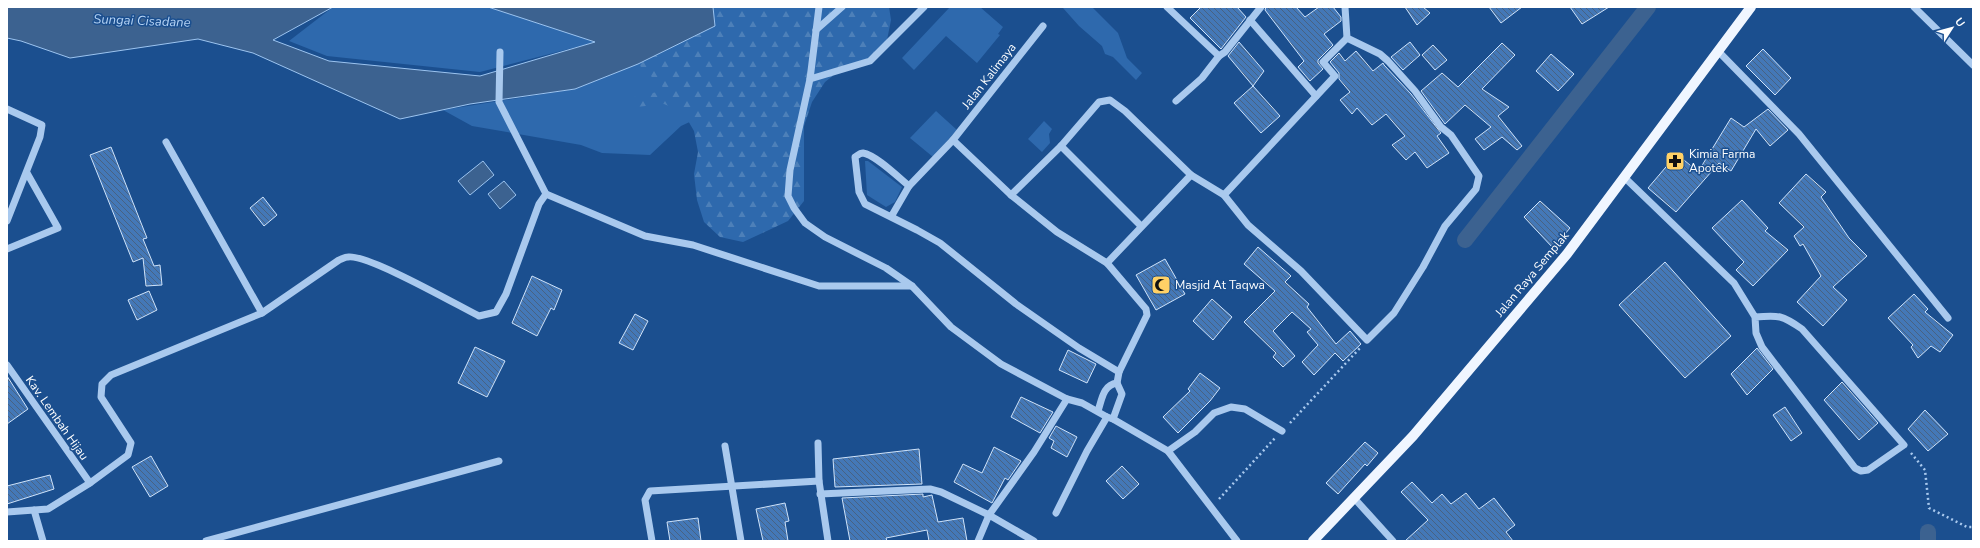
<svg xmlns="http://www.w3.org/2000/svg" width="1980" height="548" font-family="'Nunito Sans',sans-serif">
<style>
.grass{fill:#2e69ad}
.forest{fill:url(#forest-firs)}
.water{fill:#3c6290;stroke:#9cc4f0}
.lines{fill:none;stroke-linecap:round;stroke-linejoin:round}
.canal{stroke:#3c6290;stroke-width:16}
.building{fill:url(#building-back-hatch);stroke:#cfe3fa}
.path{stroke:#a9c9ee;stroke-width:2.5;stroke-dasharray:2 3;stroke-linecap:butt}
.minor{stroke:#a9c9ee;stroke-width:7}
.major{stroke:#f0f6ff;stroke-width:10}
.labels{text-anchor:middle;stroke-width:3;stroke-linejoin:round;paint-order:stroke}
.street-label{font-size:12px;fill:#fff;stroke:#1b4f8f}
.poi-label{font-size:12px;fill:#fff;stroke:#1b4f8f;text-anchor:start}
.water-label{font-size:13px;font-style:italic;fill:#b5d3f5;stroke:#1b4f8f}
</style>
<defs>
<pattern id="forest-firs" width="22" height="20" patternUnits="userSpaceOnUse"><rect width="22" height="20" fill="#2e69ad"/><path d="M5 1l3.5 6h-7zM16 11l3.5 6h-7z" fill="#4d80b9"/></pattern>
<pattern id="building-back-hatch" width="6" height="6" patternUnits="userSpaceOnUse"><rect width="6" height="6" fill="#4478b7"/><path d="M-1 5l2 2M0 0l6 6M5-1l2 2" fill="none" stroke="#486282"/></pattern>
</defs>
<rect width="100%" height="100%" fill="#1b4f8f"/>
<!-- grass -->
<g class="grass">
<polygon points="333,7 488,7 596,42 480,72 327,56 289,41"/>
<polygon points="950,7 980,7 1003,27 998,34 1000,35 977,63 946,36 914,70 902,58"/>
<polygon points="1064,7 1092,7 1118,33 1127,58 1142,73 1136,80 1113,57 1105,54 1102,46 1079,26 1063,8"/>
<polygon points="715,26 722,107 681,126 650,155 602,153 581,145 472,126 443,110 575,89 653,57"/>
<polygon points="936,111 957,130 933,157 910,138"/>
<polygon points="1044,121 1052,129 1049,134 1050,143 1042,152 1028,139"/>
<polygon points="865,161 868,161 902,187 895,202 886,207 867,195"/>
</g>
<!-- forest -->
<polygon class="forest" points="713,7 889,7 891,20 886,45 868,63 844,67 825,82 812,102 804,126 804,201 788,221 743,242 720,237 704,222 697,200 694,174 698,152 694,131 683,112 664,104 636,107 630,104 628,101 630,98 666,90 638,64 715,26"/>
<!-- water -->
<g class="water">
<polygon points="7,7 333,7 273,40 329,61 480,76 595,42 488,7 713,7 715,26 638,64 575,89 470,104 400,119 253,53 198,39 70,58 21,41 7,38"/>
<polygon points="483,161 494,175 470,195 458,181"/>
<polygon points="504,181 516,195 500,209 488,194"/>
</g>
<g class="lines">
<!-- canal -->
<g class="canal">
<polyline points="1465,240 1648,7"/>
<polyline points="1928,541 1928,532"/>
</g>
</g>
<!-- building -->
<g class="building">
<polygon points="1201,7 1237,7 1246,17 1221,49 1190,18"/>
<polygon points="1266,7 1296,7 1305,17 1319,7 1333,7 1341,17 1341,21 1324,34 1333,45 1318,60 1318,63 1323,69 1310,81 1298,67 1304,61 1265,10"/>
<polygon points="1405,7 1423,7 1430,13 1417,25"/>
<polygon points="1489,7 1522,7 1501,23"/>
<polygon points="1570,7 1609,7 1582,24"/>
<polygon points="1239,42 1264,71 1253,86 1228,56"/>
<polygon points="1410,42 1420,55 1403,70 1391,57"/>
<polygon points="1502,43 1515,55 1482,89 1509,107 1498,116 1522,146 1517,150 1502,137 1484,150 1475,139 1491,127 1465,105 1445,124 1421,91 1442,73 1458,87"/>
<polygon points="1433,45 1447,60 1435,70 1422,55"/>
<polygon points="1763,49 1791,78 1775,95 1746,66"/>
<polygon points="1356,51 1373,71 1383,63 1384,65 1411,94 1441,133 1437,136 1449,153 1427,168 1415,152 1406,160 1392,145 1405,136 1386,114 1372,125 1357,108 1352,114 1340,100 1350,92 1339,79 1339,73 1330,62 1339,53 1345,61"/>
<polygon points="1551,54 1574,74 1558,91 1536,71"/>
<polygon points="1253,86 1280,116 1261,133 1234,103"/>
<polygon points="1768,109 1788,130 1770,146 1756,129 1731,171 1719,163 1676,212 1648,188 1677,154 1698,172 1731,118 1744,127"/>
<polygon points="111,147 147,238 143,239 154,266 160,265 162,285 146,286 143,258 133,262 90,155"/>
<polygon points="1806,174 1826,192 1821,197 1849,238 1867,256 1833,287 1847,300 1823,326 1797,302 1821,276 1803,244 1800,246 1794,236 1804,227 1779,203"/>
<polygon points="263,197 277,215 264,226 250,208"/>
<polygon points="1742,200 1768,228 1765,231 1788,250 1753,286 1736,270 1744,262 1712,228"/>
<polygon points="1540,201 1570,228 1553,248 1524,217"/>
<polygon points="1258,247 1291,276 1285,282 1309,304 1307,307 1336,344 1350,331 1361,344 1343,361 1335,353 1314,375 1302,362 1318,345 1307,332 1311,329 1292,312 1273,331 1295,356 1283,367 1273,357 1276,353 1244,322 1275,291 1244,264"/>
<polygon points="1165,259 1185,294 1156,310 1136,275"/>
<polygon points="1665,262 1731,336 1685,378 1619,305"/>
<polygon points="532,276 562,290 554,310 551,308 537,336 512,323"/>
<polygon points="149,291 157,310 137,320 128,300"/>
<polygon points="1914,294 1928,309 1925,312 1953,335 1940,352 1931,346 1918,358 1911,347 1913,345 1888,318"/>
<polygon points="1212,299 1232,317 1213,340 1193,321"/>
<polygon points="635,314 648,321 633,350 619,343"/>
<polygon points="475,347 505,361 487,397 458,383"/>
<polygon points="1757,348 1773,369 1747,395 1731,374"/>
<polygon points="1068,350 1096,364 1087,383 1059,370"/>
<polygon points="1200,373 1220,388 1210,401 1178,433 1163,417 1190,391 1188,389"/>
<polygon points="7,376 28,409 7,424"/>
<polygon points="1842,382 1878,423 1859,440 1824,400"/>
<polygon points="1021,397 1053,412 1040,433 1011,417"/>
<polygon points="1785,407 1802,433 1791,441 1773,415"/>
<polygon points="1925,410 1948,434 1928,451 1908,429"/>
<polygon points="1056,426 1077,437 1067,457 1051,448 1054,441 1049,438"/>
<polygon points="1365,442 1378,453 1367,466 1365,464 1338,494 1326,483"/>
<polygon points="994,447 1021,461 1008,480 1005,478 992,503 954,482 963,464 982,473"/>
<polygon points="919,449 922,484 835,487 833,459"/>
<polygon points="151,456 168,486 150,497 132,467"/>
<polygon points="1122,466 1139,484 1123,499 1106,481"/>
<polygon points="50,475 54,489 7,504 7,486"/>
<polygon points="1412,482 1432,503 1442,494 1451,504 1466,493 1479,509 1494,498 1515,525 1506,532 1513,541 1405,541 1428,520 1401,492"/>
<polygon points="923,494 923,497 932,495 938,522 963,518 967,541 929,541 927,530 886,538 887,541 850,541 842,498"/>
<polygon points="785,503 789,521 785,522 788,541 763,541 756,509"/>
<polygon points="698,518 701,541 670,541 667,522"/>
</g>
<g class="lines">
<!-- path -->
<g class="path">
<polyline points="1290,423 1360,348"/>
<polyline points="1911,453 1925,470 1929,508 1967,527 1973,527"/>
<polyline points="1219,499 1275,438"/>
</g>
<!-- minor -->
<g class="minor">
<polyline points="819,7 810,79 790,170 788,196 794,208 805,223 825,237 886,268 912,286 951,327 1001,364 1067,399 1082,403 1107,417 1113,419 1168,451 1237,541"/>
<polyline points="1167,7 1219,56"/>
<polyline points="1914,7 1973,65"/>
<polyline points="1250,20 1316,96"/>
<polyline points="816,30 842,7"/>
<polyline points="1718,51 1799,134 1948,318"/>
<polyline points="500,52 499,102 546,194 645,236 693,245 819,286 912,286"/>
<polyline points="810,79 870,61 924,7"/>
<polyline points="1176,101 1202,78 1219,56 1225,52 1261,7"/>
<polyline points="7,109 42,125 40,137 7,221"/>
<polyline points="953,140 1011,195 1057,232 1107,263 1146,309 1147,315 1119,372 1117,383"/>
<polyline points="166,142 262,313"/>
<polyline points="1061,146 1141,226"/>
<path d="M1624 177 1734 283 1755 317C1779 315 1782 315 1802 329L1904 445 1868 470 1861 471 1855 468 1762 347 1756 333 1755 317"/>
<polyline points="909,186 953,140 1043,26"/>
<polyline points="1011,195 1061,146 1099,102 1110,100 1125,111 1191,175 1224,195 1248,225 1301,271 1367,340 1394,313 1423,267 1445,226 1476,189 1479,176 1451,135 1441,127 1415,91 1388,61 1380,54 1347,38 1345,7"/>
<polyline points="1224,195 1335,76 1323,62 1347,38"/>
<path d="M891 217 909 186C899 178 876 155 863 153 860 153 858 155 855 157L859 192 865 204 917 230 940 243 1016 304 1079 348 1119 372"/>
<polyline points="7,249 58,228 27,173"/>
<polyline points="1107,263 1191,175"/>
<polyline points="7,365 90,483"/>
<path d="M1098 411C1102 399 1103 385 1117 383L1122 394 1113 419"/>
<polyline points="818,443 819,481"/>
<polyline points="725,446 741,541"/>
<polyline points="1168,451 1195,432 1214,413 1231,407 1245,409 1282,431"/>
<polyline points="820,494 930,489 941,492 989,515 1034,452 1067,399"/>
<polyline points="1354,498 1393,541"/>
<polyline points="34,510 43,541"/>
<path d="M7 512 48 509 90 483 128 455 131 443 101 397 102 384 111 375 262 313 339 260C342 259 345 257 348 257 368 254 457 305 479 316L496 312 506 294 539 204 546 194"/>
<polyline points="1056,513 1087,451 1107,417"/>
<polyline points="206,541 499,461"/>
<polyline points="652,541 645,500 650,491 819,481 828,541"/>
<polyline points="978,541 989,515 1034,541"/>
</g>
<!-- major -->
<polyline class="major" points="1313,541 1413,436 1567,254 1751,7"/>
</g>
<!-- icons -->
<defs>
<symbol id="pharmacy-square" viewBox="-11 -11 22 22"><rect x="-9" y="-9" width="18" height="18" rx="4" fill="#ffd166" stroke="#1b4f8f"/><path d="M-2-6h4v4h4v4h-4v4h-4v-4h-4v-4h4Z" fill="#111"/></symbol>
<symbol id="mosque-square" viewBox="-11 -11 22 22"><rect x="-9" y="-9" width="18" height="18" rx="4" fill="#ffd166" stroke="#1b4f8f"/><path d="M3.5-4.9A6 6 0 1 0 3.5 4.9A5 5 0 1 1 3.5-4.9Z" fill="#111"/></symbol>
</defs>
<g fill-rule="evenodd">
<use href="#pharmacy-square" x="1664" y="150" width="22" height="22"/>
<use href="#mosque-square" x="1150" y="274" width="22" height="22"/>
</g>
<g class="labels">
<!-- street labels -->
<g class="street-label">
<text transform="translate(989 76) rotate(-52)" y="4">Jalan Kalimaya</text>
<text transform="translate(1532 274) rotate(-50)" y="4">Jalan Raya Semplak</text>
<text transform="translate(57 418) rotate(55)" y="4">Kav. Lembah Hijau</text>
</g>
<!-- poi labels -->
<g class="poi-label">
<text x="1689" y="158">Kimia Farma<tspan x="1689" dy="14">Apotek</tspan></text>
<text x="1175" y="289">Masjid At Taqwa</text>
</g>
<!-- water labels -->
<g class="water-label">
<text transform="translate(142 20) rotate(2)" y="5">Sungai Cisadane</text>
</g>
</g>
<!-- border -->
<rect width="1980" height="548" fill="none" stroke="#ffffff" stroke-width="16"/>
<!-- north arrow -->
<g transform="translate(1952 28) rotate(54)" stroke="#1b4f8f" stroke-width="3" paint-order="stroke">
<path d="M0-3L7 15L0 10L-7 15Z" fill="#ffffff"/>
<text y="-6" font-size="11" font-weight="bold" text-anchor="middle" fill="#ffffff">U</text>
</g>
</svg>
